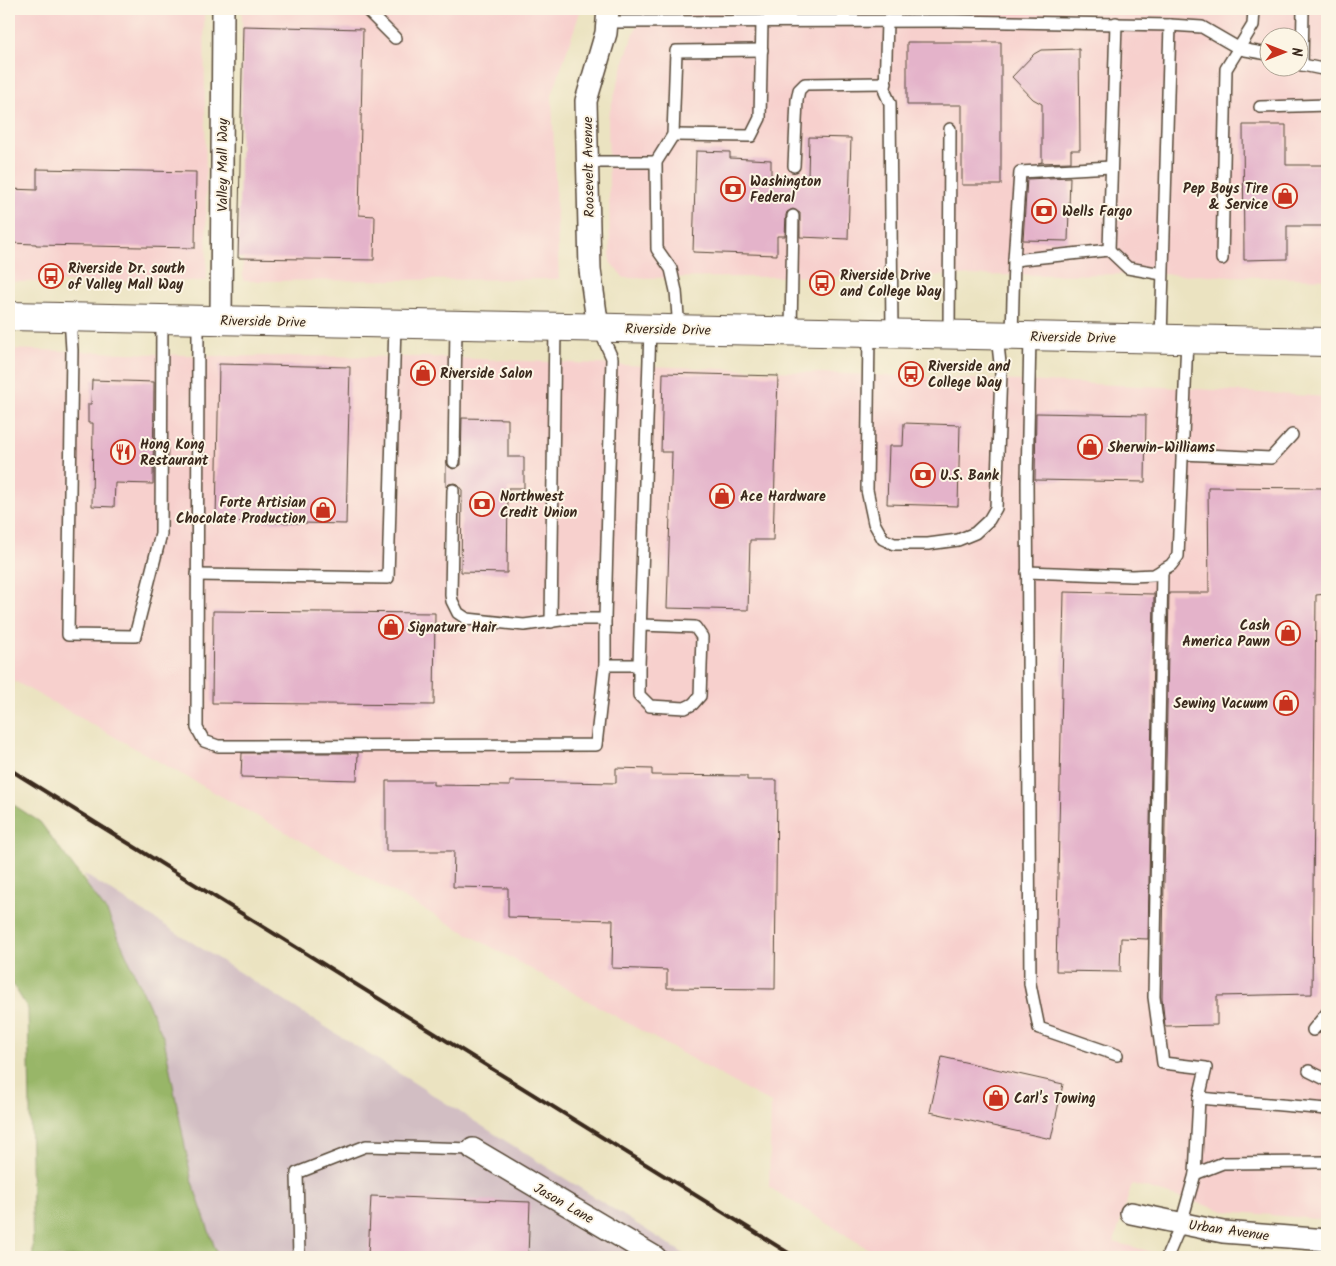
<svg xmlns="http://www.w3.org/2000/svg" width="1336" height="1266" font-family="Kalam,sans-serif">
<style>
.built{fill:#f7d0cd;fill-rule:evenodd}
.industrial{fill:#d2bec3}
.forest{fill:#98b668;stroke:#6a7043}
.building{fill:#e4b3ca}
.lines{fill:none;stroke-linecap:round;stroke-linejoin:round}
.lane-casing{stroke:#554636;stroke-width:14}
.street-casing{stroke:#554636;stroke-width:24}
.secondary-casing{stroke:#554636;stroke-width:30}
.lane{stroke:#fff;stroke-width:11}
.street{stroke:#fff;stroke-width:21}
.secondary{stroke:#fff;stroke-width:28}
.rail{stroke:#3b2a1e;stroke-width:4}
.labels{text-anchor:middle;stroke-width:4;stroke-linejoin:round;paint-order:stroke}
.street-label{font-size:14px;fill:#3b2a1e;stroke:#fcf5e5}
.poi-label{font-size:14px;font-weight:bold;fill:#3b2a1e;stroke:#fcf5e5;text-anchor:start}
</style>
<rect width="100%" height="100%" fill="#fcf5e5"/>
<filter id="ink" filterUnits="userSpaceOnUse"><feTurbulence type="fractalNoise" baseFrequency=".02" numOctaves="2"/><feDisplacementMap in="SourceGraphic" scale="10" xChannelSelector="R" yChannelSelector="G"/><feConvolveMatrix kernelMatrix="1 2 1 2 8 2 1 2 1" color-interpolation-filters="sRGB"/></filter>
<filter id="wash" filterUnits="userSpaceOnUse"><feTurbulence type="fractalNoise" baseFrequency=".0096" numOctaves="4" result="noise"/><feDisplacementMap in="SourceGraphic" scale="20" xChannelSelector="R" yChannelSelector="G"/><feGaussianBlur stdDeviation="1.12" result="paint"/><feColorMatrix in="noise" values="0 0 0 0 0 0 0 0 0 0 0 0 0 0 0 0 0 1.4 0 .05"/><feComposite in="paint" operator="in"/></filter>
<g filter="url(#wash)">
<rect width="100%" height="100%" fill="#ebe3c1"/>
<!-- built -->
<g class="built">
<polygon points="9,9 204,9 207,281 9,282"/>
<polygon points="242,9 581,9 552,95 559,279 243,281"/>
<path d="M640 9H1327V279L1157 274 624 278 610 262 608 117 626 55 639 20ZM1268 38H1298V68H1268Z"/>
<polygon points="9,349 216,356 427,357 1165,387 1327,397 1327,1217 1317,1219 1225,1211 1132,1184 1114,1242 1156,1253 1186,1257 881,1257 769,1187 771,1103 9,678"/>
</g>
<!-- industrial -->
<polygon class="industrial" points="84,874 689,1257 210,1257"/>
<!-- forest -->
<polygon class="forest" points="9,802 40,822 107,912 164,1039 192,1182 218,1257 33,1257 28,1009 9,978"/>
<g id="blocks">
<!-- building -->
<g class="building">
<polygon points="243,26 363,29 359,215 375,216 374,260 238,258"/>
<polygon points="907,42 1001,42 1001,185 962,185 962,105 907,105"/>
<polygon points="1079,49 1080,150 1071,150 1071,162 1038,163 1042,162 1042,104 1033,99 1012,77 1034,54 1041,50"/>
<polygon points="1243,125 1286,125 1286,165 1327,165 1327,226 1287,226 1287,259 1244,260"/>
<polygon points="809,137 851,138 848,239 800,237 800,213 793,209 787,212 786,215 785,236 777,236 777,255 693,252 696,151 730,152 730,158 771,160 771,176 808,177"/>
<polygon points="37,169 196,172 195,248 36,245 36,244 9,243 9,189 37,190"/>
<polygon points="1070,177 1068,241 1023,240 1027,179"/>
<polygon points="219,364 350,367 346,524 216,521"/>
<polygon points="663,373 778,376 773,540 750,540 748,610 667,608 672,452 661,452"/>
<polygon points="92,380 154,382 153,484 115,483 114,507 92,506 93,423 88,423 88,404 91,404"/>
<polygon points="1036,413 1146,415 1145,482 1035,480"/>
<polygon points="462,418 508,419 508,457 524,457 524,488 508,488 507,573 461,572 462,490 457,484 454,483 449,484 446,487 446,461 448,466 453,469 461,465"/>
<polygon points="904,423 960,425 958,506 887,504 889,446 903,446"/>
<polygon points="1208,487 1327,488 1327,594 1316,595 1312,994 1217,996 1217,1025 1165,1026 1162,998 1169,593 1209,593"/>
<polygon points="1064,592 1154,594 1148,939 1121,938 1120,972 1056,971"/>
<polygon points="213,611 435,613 434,705 212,703"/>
<polygon points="242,753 358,753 357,780 241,777"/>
<polygon points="616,768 652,769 652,775 747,776 747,780 777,780 775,989 667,988 667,970 612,968 613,920 508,917 508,888 453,887 454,851 386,851 386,781 433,781 433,785 510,786 510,781 616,783"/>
<polygon points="942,1057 1063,1084 1051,1139 930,1112"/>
<polygon points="371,1196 530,1202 528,1257 421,1257 368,1255"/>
</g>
</g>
</g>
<g filter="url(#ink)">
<use href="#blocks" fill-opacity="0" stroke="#554636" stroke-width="1"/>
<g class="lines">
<defs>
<g id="lane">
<polyline points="366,9 395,38"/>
<polyline points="608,18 607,22 954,21 1170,25 1202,27 1240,49 1268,54"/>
<polyline points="887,21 885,92 890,103 892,334"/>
<polyline points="1298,64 1327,70"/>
<polyline points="1302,65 1303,9"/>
<polyline points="1260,107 1327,105"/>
<polyline points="673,135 751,136 760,118 762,21"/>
<polyline points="588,162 656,162"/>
<polyline points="794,166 797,100 799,90 805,84 886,83"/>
<polyline points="1109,250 1116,23"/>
<polyline points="1222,259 1226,69 1253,25 1254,9"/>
<polyline points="1014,260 1109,250 1128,268 1162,274"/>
<polyline points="70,317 72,350 68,635 135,636 161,534 162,319"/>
<polyline points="198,320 197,728 204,741 218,746 596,745 605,665 605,619 612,358 599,329"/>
<polyline points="679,329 676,291 671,269 657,249 656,162 673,135 676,51 762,50"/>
<polyline points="791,331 793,216"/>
<polyline points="869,333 867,490 874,523 883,539 894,544 928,544 958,540 975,533 989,520 996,508 1001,372 997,336"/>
<polyline points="949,335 950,129"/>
<polyline points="1012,336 1014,260 1020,172 1111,167"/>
<polyline points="1030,336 1027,481 1030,984 1039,1028 1117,1055"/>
<polyline points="1161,339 1170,25"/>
<polyline points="1182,454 1271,458 1292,435"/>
<polyline points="454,462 456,325"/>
<polyline points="453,490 451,595 452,601 458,613 467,619 524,625 568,619 605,619"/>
<polyline points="1162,570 1154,997 1163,1063 1206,1068 1199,1098 1195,1174 1181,1224 1167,1257"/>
<polyline points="1027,572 1132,576 1154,575 1171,565 1178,556 1187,339"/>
<polyline points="197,575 388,578 395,324"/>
<polyline points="551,622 555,327"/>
<polyline points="641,625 695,627 702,637 700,696 693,704 685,708 650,706 639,695 639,665 650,329"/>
<polyline points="605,665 639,665"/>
<polyline points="1313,1030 1327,1013"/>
<polyline points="1309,1071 1327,1080"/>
<polyline points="1199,1098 1327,1109"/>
<polyline points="1195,1174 1223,1163 1327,1162"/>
<polyline points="299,1257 297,1173 366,1146 473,1149"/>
</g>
<g id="street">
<polyline points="221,320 223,9"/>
<polyline points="598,328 590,270 586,101 606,33 608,9"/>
<polyline points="473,1149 655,1257"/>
<polyline points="1131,1213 1223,1232 1327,1240"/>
</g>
<polyline id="secondary" points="9,316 1327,342"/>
</defs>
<!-- lane casing -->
<use href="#lane" class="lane-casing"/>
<!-- street casing -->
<use href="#street" class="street-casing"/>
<!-- secondary casing -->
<use href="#secondary" class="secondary-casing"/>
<!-- lane -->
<use href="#lane" class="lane"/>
<!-- street -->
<use href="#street" class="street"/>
<!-- secondary -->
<use href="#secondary" class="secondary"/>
<!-- rail -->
<polyline class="rail" points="9,769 795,1257"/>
</g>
</g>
<!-- icons -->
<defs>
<symbol id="bank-ring" viewBox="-11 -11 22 22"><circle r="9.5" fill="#fcf5e5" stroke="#c8321e" stroke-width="1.5"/><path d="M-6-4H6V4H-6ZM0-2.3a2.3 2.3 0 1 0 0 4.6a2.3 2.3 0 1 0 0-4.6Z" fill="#c8321e"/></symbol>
<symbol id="shop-ring" viewBox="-11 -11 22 22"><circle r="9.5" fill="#fcf5e5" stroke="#c8321e" stroke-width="1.5"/><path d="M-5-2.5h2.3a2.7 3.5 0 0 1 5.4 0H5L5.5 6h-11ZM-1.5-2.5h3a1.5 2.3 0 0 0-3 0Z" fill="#c8321e"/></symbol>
<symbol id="bus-ring" viewBox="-11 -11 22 22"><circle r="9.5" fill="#fcf5e5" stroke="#c8321e" stroke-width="1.5"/><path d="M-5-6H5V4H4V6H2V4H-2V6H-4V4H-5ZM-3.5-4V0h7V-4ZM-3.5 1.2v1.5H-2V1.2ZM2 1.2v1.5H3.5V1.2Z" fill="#c8321e"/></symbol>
<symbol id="restaurant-ring" viewBox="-11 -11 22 22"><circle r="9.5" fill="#fcf5e5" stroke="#c8321e" stroke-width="1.5"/><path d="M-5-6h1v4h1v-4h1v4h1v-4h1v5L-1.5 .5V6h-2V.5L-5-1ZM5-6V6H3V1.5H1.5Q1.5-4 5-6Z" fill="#c8321e"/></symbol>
</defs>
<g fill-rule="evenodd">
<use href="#bank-ring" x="719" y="175" width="28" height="28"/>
<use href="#shop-ring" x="1271" y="182" width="28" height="28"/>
<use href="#bank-ring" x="1030" y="197" width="28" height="28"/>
<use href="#bus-ring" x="37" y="262" width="28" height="28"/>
<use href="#bus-ring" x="808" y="269" width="28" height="28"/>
<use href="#shop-ring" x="409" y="359" width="28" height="28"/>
<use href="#bus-ring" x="897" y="360" width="28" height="28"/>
<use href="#shop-ring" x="1076" y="433" width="28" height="28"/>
<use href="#restaurant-ring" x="109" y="438" width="28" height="28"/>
<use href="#bank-ring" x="909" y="461" width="28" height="28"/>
<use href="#shop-ring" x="708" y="482" width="28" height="28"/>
<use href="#bank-ring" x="468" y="490" width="28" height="28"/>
<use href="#shop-ring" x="309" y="496" width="28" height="28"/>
<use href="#shop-ring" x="377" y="613" width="28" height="28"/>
<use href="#shop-ring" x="1274" y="619" width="28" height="28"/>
<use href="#shop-ring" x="1272" y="689" width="28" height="28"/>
<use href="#shop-ring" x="982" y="1084" width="28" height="28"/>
</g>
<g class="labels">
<!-- street labels -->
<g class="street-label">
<text transform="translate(222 165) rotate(-90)" y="5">Valley Mall Way</text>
<text transform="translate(588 167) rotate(-91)" y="5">Roosevelt Avenue</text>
<text transform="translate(263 321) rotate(1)" y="5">Riverside Drive</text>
<text transform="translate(668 329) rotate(1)" y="5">Riverside Drive</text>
<text transform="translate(1073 337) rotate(1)" y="5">Riverside Drive</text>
<text transform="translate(564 1203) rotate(30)" y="5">Jason Lane</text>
<text transform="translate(1229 1230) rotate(8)" y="5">Urban Avenue</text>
</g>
<!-- poi labels -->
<g class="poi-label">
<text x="750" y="186">Washington<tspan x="750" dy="16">Federal</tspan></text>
<text x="1268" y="193" text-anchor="end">Pep Boys Tire<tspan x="1268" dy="16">&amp; Service</tspan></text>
<text x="1062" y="216">Wells Fargo</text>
<text x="68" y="273">Riverside Dr. south<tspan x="68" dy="16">of Valley Mall Way</tspan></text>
<text x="840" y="280">Riverside Drive<tspan x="840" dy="16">and College Way</tspan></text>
<text x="928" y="371">Riverside and<tspan x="928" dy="16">College Way</tspan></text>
<text x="440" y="378">Riverside Salon</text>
<text x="140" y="449">Hong Kong<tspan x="140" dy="16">Restaurant</tspan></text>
<text x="1108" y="452">Sherwin-Williams</text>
<text x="940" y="480">U.S. Bank</text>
<text x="500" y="501">Northwest<tspan x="500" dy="16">Credit Union</tspan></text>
<text x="740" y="501">Ace Hardware</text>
<text x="306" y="507" text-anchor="end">Forte Artisian<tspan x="306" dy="16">Chocolate Production</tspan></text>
<text x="1270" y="630" text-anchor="end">Cash<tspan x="1270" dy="16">America Pawn</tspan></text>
<text x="408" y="632">Signature Hair</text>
<text x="1268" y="708" text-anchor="end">Sewing Vacuum</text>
<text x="1014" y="1103">Carl's Towing</text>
</g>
</g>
<!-- margin -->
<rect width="1336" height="1266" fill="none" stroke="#fcf5e5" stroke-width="30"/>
<!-- north arrow -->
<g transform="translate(1284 52) rotate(90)"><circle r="24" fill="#fcf5e5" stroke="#afa495"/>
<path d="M0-4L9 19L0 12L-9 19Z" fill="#c8321e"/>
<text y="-8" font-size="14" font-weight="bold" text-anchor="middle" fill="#3b2a1e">N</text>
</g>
</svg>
